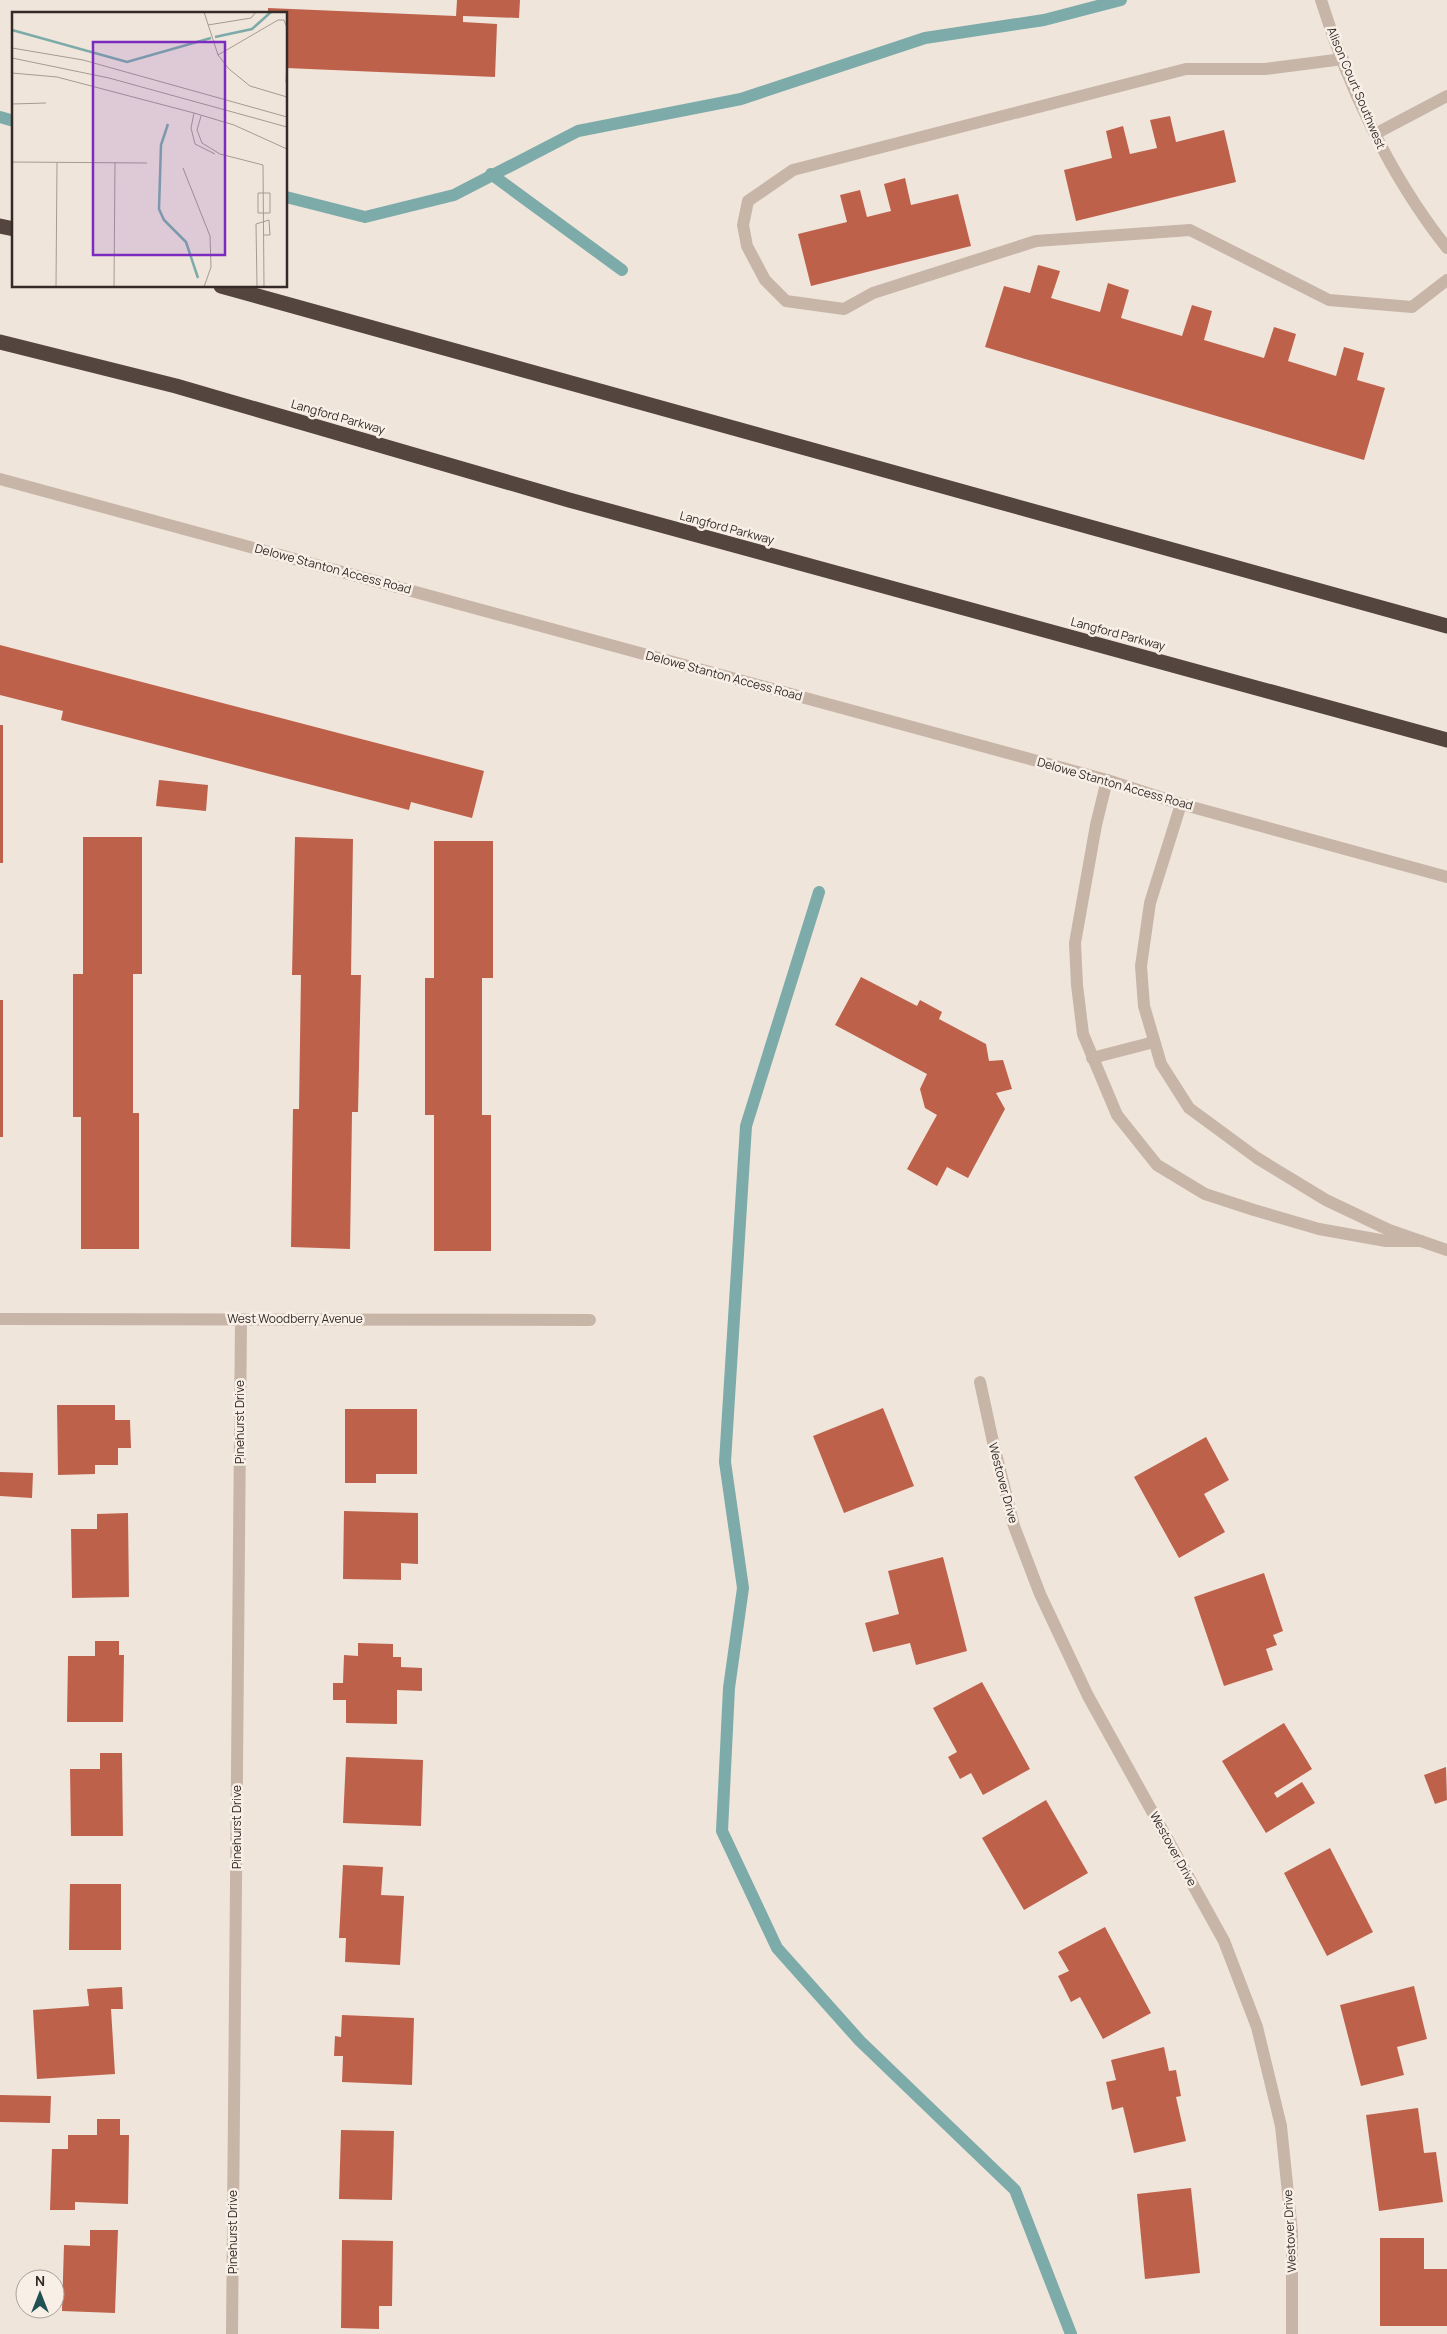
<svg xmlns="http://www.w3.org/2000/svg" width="1447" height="2334" font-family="Manrope,sans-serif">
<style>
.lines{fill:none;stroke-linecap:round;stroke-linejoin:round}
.stream{stroke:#7cabaa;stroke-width:12}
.building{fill:#be614b}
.service{stroke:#c7b5a8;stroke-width:12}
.minor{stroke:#c7b5a8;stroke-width:12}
.tertiary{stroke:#c7b5a8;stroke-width:12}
.motorway{stroke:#55453f;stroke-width:15}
.labels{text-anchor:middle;stroke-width:5;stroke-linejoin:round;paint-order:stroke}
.street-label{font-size:12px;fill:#342b28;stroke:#f8efe7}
.inset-river{fill:none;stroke:#7cabaa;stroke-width:2.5}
.inset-road{fill:none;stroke:#a59b93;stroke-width:1}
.view{fill:#7b2cbf;fill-opacity:0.15;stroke:#7b2cbf;stroke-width:2.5}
.inset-edge{fill:none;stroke:#342b28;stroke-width:2.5}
</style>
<rect width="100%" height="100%" fill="#f0e5db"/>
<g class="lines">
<!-- stream -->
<g class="stream">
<polyline points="0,117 14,121"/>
<polyline points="491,174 622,270"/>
<polyline points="286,197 365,217 454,195 578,131 741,99 925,38 1044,20 1121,0"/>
<polyline points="819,892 746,1126 725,1462 743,1588 729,1688 722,1831 777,1948 860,2041 1015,2190 1071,2334"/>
</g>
</g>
<!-- building -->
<g class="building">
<polygon points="457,0 520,0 519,18 463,16 463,22 497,24 495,77 286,68 286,14 268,14 268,8 456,16"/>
<polygon points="1170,116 1176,142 1224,130 1236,182 1076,221 1064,170 1112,158 1106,131 1123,126 1130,154 1157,148 1150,120"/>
<polygon points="905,178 911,205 958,194 971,246 811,286 798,234 847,222 840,195 860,190 867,217 891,211 884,184"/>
<polygon points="1038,265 1060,271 1051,298 1100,312 1108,283 1129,290 1121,318 1182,336 1192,305 1212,311 1204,340 1264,358 1274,327 1296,334 1288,361 1336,376 1344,347 1364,353 1357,380 1385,388 1364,460 985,347 1004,286 1030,293"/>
<polygon points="0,645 484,771 472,818 411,802 409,810 61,720 63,711 0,695"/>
<rect x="0" y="725" width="3" height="138"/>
<polygon points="159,780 208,785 206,811 156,806"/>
<polygon points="83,837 142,837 142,974 133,974 133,1113 139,1113 139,1249 81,1249 81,1117 73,1117 73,974 83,974"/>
<polygon points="295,837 353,839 351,975 361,975 358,1112 352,1112 350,1249 291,1247 293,1109 299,1109 301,975 292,975"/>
<polygon points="434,841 493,841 493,978 482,978 482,1115 491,1115 491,1251 434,1251 434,1115 425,1115 425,978 434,978"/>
<polygon points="861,977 917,1006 920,1000 942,1012 939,1019 986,1044 989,1061 1003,1060 1012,1089 996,1093 1005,1109 968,1178 947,1167 937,1186 907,1169 937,1115 925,1108 920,1089 927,1074 835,1025"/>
<rect x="0" y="1000" width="3" height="137"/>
<polygon points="57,1405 115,1405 115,1420 130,1420 131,1448 118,1448 118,1465 95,1465 95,1474 58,1475"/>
<polygon points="883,1408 914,1486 844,1513 813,1436"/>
<polygon points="345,1409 417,1409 417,1474 376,1474 376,1483 345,1483"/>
<polygon points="1206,1437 1229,1480 1204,1494 1225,1532 1179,1558 1134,1477"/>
<polygon points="0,1472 33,1473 32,1498 0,1496"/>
<polygon points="344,1511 418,1513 418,1564 401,1563 401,1580 343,1579"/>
<polygon points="128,1513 129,1597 72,1598 71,1529 97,1529 97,1514"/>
<polygon points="943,1557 967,1651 916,1665 910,1643 873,1652 865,1623 899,1614 888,1571"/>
<polygon points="1264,1573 1283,1631 1273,1635 1277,1645 1266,1649 1273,1670 1224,1686 1194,1597"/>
<polygon points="95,1641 119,1641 119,1655 124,1655 123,1722 67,1722 68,1656 95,1656"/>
<polygon points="358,1643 393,1644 393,1657 401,1657 401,1667 422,1668 422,1691 397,1690 397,1724 346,1723 346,1700 333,1700 333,1683 343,1683 344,1655 358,1656"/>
<polygon points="982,1682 1030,1769 983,1795 971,1773 960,1779 948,1757 957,1752 933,1708"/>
<polygon points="1284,1723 1312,1769 1274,1793 1277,1798 1302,1782 1315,1803 1266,1833 1222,1761"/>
<polygon points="100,1753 122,1753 123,1836 71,1836 70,1769 100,1769"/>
<polygon points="346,1757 423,1760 421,1826 343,1823"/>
<polygon points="1446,1767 1447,1800 1435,1804 1424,1775"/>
<polygon points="1046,1800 1088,1873 1024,1910 982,1838"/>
<polygon points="1330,1848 1373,1932 1327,1956 1284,1873"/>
<polygon points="343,1865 383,1867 381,1895 404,1896 400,1965 345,1962 346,1938 339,1938"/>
<polygon points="70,1884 121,1884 121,1950 69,1950"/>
<polygon points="1105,1927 1151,2013 1103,2039 1080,1997 1071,2002 1058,1976 1069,1971 1058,1952"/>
<polygon points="1414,1986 1427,2039 1397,2047 1404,2075 1361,2086 1340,2005"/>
<polygon points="122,1987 123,2009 111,2009 115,2074 37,2079 33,2010 89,2006 87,1989"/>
<polygon points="342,2015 414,2018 412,2085 342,2082 343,2056 334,2056 335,2036 341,2037"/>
<polygon points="1164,2047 1169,2071 1176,2070 1181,2096 1176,2097 1186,2141 1134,2153 1123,2107 1112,2110 1106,2082 1116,2080 1111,2060"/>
<polygon points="0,2095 51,2096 50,2123 0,2122"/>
<polygon points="1418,2108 1424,2153 1436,2152 1443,2202 1379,2211 1366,2115"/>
<polygon points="97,2119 120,2119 120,2135 129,2135 128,2204 75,2202 75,2210 50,2210 52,2149 68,2149 68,2135 97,2135"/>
<polygon points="341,2130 394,2131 392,2200 339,2199"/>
<polygon points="1191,2188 1200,2273 1145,2279 1137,2194"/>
<polygon points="90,2230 118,2230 115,2313 62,2311 64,2245 90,2246"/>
<polygon points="1380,2238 1424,2238 1424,2269 1447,2269 1447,2326 1380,2326"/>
<polygon points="342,2240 393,2241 392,2306 379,2306 379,2329 341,2328"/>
</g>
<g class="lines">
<!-- service -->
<polyline class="service" points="1343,59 1265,69 1186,69 793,170 748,201 743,225 747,246 765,280 786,301 844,309 873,293 1036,241 1190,230 1329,300 1412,307 1447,280"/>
<!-- minor -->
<g class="minor">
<polyline points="1375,134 1447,96"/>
<polyline points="1107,780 1096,825 1075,943 1077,985 1083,1034 1117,1115 1157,1165 1205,1194 1254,1210 1319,1229 1386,1241 1421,1241"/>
<polyline points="1181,804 1150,903 1141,966 1144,1006 1161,1064 1189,1108 1257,1158 1326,1200 1389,1230 1447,1250"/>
<polyline points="1092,1058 1154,1042"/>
<polyline points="0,1319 590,1320"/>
<polyline points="980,1382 993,1442 1014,1526 1040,1594 1088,1696 1224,1941 1257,2027 1281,2126 1292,2232 1292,2334"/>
<polyline points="232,2334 241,1319"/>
</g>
<!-- tertiary -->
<g class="tertiary">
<path d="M1321 0C1348 87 1390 176 1447 248"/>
<polyline points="0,479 1107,780 1181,804 1447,877"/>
</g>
<!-- motorway -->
<g class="motorway">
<polyline points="0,226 14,229"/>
<polyline points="221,286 1447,626"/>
<polyline points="0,342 176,386 569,500 1447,740"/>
</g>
</g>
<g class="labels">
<!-- street labels -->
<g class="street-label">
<text transform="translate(1356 88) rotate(67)" y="4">Alison Court Southwest</text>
<text transform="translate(338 417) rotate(16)" y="4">Langford Parkway</text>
<text transform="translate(727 528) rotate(15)" y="4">Langford Parkway</text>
<text transform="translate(333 569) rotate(15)" y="4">Delowe Stanton Access Road</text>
<text transform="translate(1118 634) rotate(15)" y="4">Langford Parkway</text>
<text transform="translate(724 676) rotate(15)" y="4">Delowe Stanton Access Road</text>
<text transform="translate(1115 784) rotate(16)" y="4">Delowe Stanton Access Road</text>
<text x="295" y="1323">West Woodberry Avenue</text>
<text transform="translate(240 1422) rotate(-90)" y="4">Pinehurst Drive</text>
<text transform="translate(1003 1483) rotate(75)" y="4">Westover Drive</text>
<text transform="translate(237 1827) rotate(-90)" y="4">Pinehurst Drive</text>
<text transform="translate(1173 1849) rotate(61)" y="4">Westover Drive</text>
<text transform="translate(1290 2231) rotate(-93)" y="4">Westover Drive</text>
<text transform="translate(233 2232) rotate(-90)" y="4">Pinehurst Drive</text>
</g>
</g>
<!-- overview -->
<g transform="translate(12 12)">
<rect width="275" height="275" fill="#f0e5db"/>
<path class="inset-river" d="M0 18 115 50 199 26M203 25 240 17 259 0M156 112 149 133 147 197 152 208 174 230 186 266"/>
<path class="inset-road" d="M192 0 206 43 217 57 238 74 275 85M196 13 239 6 244 0M0 36 71 48 275 105M206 43 266 8H272L275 16M0 46 97 66 275 115M0 61 45 65 182 101 222 113 275 137M274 71 275 40M0 92 34 91M182 101 179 116 183 132 203 142M189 104 185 118 190 131 208 142 251 153 252 275M0 150 135 151M171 156 198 224 199 255 192 275M246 181H258V201H246ZM44 275 45 150M102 275 103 150M245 275 244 212 257 208 258 223H251"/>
<path class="view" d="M81 30H213V243H81Z"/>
<rect width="275" height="275" class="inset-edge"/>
</g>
<!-- north arrow -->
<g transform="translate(40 2294)"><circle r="24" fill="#f8efe7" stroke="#aaa19b"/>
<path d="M0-4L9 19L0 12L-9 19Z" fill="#205253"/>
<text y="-8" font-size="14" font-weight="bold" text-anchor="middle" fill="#342b28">N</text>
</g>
</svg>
